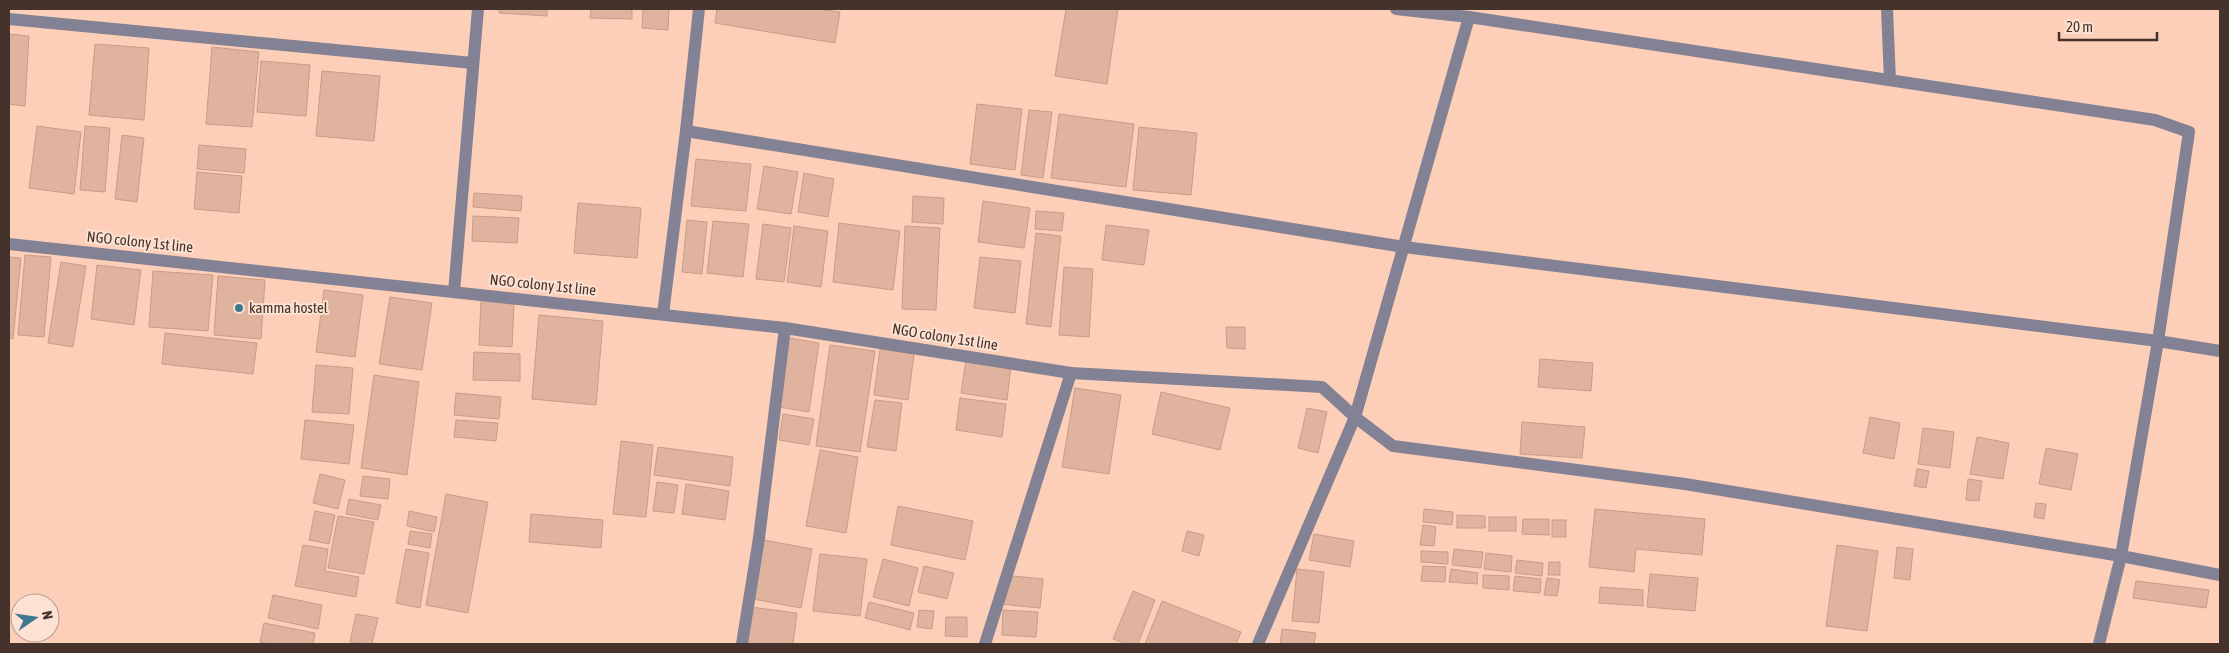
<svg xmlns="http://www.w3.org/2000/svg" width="2229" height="653" font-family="'Asap Condensed',sans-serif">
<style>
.building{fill:#dfb39d;stroke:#c89c87}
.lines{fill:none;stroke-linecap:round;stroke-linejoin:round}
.minor{stroke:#838294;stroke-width:12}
.poi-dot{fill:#3e7991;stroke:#fde1d3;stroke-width:2}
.labels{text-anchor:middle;stroke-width:4;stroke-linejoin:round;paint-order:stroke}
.street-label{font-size:15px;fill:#45332b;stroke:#fde1d3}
.poi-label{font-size:15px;fill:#45332b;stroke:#fde1d3;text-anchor:start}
</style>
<rect width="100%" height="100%" fill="#fdcfb9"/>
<!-- building -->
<g class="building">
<polygon points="499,9 547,9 547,16 499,13"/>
<polygon points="591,9 632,9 632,19 590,18"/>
<polygon points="643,9 669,9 668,30 642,28"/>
<polygon points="717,9 819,9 840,12 835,43 715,23"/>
<polygon points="1066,9 1118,9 1107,84 1055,76"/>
<polygon points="9,34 29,36 25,106 9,104"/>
<polygon points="95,44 149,48 144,120 89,115"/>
<polygon points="212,47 259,52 252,127 206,124"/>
<polygon points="261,61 310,65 306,116 257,112"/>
<polygon points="322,71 380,76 374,141 316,136"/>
<polygon points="977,104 1022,109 1015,170 970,164"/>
<polygon points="1029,110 1052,112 1043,178 1021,175"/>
<polygon points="1059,114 1134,124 1126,187 1051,178"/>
<polygon points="37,126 81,132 74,194 29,188"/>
<polygon points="85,126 110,128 105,192 80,190"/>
<polygon points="1139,127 1197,133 1191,195 1133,190"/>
<polygon points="122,135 144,138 137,202 115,199"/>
<polygon points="199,145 246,149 244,173 197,169"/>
<polygon points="696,159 751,164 746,211 691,206"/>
<polygon points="764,166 798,172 791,214 757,209"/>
<polygon points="197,172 242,176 239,213 194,209"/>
<polygon points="804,173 834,179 828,217 798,212"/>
<polygon points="474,193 522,196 521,211 473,207"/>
<polygon points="913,196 944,198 943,224 912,222"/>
<polygon points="983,201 1030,208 1024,248 978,242"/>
<polygon points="578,203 641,208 637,258 574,253"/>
<polygon points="1036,211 1064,213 1062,231 1035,229"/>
<polygon points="473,216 519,218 517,243 472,241"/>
<polygon points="687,220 707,222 702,274 682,272"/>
<polygon points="713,221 749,224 743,277 707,273"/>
<polygon points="839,223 900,231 893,290 833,282"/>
<polygon points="763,224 791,228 784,282 756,279"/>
<polygon points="1106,225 1149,230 1144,265 1102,260"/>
<polygon points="794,226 828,231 821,287 787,282"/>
<polygon points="905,226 940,228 936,310 902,309"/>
<polygon points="1036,233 1061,236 1051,327 1026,324"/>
<polygon points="25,255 51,257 44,337 18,335"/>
<polygon points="9,257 21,258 13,339 9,338"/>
<polygon points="980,257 1021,261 1015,313 974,308"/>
<polygon points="61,262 86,266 73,347 48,343"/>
<polygon points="97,265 141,270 134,325 91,319"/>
<polygon points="1064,267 1093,269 1089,337 1059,335"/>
<polygon points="153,271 213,275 208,331 149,327"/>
<polygon points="218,276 265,280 261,339 214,335"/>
<polygon points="324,290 363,295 355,357 316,352"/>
<polygon points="390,297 432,303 422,370 379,364"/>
<polygon points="481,300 514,302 512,347 479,345"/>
<polygon points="539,315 603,321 596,405 532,399"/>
<polygon points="1226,327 1245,327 1245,349 1227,348"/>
<polygon points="165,333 257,343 253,374 162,364"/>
<polygon points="789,338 819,343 809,412 779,407"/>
<polygon points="830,345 875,351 860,452 816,446"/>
<polygon points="880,349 914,354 908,400 874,395"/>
<polygon points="474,352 520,354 520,381 473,380"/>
<polygon points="1540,359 1593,363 1591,391 1538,387"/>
<polygon points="966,360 1011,366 1007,400 961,393"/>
<polygon points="316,365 353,368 349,414 312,412"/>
<polygon points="374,375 419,382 407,475 361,468"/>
<polygon points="1075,388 1121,395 1109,474 1062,467"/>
<polygon points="1161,392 1230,408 1220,450 1152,434"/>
<polygon points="456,393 501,397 499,419 454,415"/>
<polygon points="960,398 1006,404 1002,437 956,430"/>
<polygon points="875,400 902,403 896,451 867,447"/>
<polygon points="1307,408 1327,412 1318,453 1298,448"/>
<polygon points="783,414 814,419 809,445 779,440"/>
<polygon points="1870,417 1900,423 1894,459 1863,453"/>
<polygon points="305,420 354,425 349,464 301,459"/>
<polygon points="456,420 498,423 496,441 454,437"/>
<polygon points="1522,422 1585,427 1582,458 1520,454"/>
<polygon points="1923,428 1954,432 1950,468 1918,464"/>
<polygon points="1977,437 2009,443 2003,479 1970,474"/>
<polygon points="621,441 653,445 646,517 613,514"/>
<polygon points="658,447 733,457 730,486 654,475"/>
<polygon points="2046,448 2078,454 2071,490 2039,484"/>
<polygon points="820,450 858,457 846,533 806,526"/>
<polygon points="1917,469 1929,471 1926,488 1914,486"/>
<polygon points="320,474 345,480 338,509 313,503"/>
<polygon points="363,476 390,479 388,499 360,496"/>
<polygon points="1968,479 1982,481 1979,501 1966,500"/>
<polygon points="657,482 678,485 674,513 653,511"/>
<polygon points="686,484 729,491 725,520 682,514"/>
<polygon points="446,494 488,502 468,613 426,605"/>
<polygon points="349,499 381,505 378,520 346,514"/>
<polygon points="2036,503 2046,504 2044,519 2034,517"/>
<polygon points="898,506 973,521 965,560 891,545"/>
<polygon points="1424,509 1453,512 1452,525 1423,522"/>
<polygon points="1595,509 1705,519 1702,555 1636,549 1634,572 1589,567"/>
<polygon points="315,511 335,515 329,544 309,540"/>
<polygon points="409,511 437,517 434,532 407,526"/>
<polygon points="531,514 603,520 601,548 529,542"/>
<polygon points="1457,515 1485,516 1485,528 1457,528"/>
<polygon points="338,516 374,522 364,574 328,568"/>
<rect x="1489" y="517" width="27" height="14"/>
<polygon points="1523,519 1549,519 1549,535 1522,534"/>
<rect x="1552" y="520" width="14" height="17"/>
<polygon points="1423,525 1436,527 1434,546 1420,545"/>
<polygon points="410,531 432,534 430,548 408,544"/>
<polygon points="1187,531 1204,535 1199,556 1182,551"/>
<polygon points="1314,534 1354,541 1350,567 1309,560"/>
<polygon points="764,540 812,549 801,608 753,599"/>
<polygon points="303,545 328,549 325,571 359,577 356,597 295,586"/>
<polygon points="1837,545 1878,551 1867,631 1826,626"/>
<polygon points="1897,547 1913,549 1910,580 1894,578"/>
<polygon points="406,549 429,553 420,608 396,603"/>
<polygon points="1454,549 1483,552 1481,568 1452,565"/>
<polygon points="1421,551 1448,552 1448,564 1421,562"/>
<polygon points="1486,553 1512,556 1511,572 1484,569"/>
<polygon points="820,554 867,559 860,616 813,611"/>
<polygon points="883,559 918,568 909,606 873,597"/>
<polygon points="1517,560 1543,563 1542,576 1515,573"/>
<polygon points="1549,562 1560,562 1560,575 1548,575"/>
<polygon points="924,566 954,573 947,599 918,592"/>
<polygon points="1423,566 1446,567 1445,582 1421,581"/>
<polygon points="1297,569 1324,572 1319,623 1292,621"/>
<polygon points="1451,569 1478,573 1477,584 1449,582"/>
<polygon points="1650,574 1698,578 1695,611 1647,607"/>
<polygon points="1003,575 1043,579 1040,608 1000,604"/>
<polygon points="1483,575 1509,576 1509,590 1483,588"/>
<polygon points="1515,576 1541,579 1540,593 1513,591"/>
<polygon points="1547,578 1560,580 1557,596 1544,595"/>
<polygon points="2136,581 2209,590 2206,608 2133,598"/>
<polygon points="1600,587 1643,590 1643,606 1599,603"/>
<polygon points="1133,591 1155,600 1138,644 1126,644 1113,639"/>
<polygon points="273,595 322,605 318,629 268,618"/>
<polygon points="1162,601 1241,632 1236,644 1145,644"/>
<polygon points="869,602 914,613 910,630 865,618"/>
<polygon points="751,607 797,613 793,644 747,644"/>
<polygon points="919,610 934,611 932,629 917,627"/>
<polygon points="1003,610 1038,612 1036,637 1002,635"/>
<polygon points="356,614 378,618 372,644 350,642"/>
<polygon points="946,617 967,617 967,637 945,636"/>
<polygon points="264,623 315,633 313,644 271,644 260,642"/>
<polygon points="1282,629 1316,633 1314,644 1280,644"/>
</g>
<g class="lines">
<!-- minor -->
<g class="minor">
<polyline points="1887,9 1890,80"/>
<polyline points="1469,17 2155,120 2189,132 2158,341 2121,556 2099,644"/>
<polyline points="9,19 473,63"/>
<polyline points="686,131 1404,247 2158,341 2220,351"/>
<polyline points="9,244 785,328 1071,373 1322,387 1355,417 1393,446 1685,484 2121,556 2220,575"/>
<polyline points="454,292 478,9"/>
<polyline points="663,314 686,131 699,9"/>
<polyline points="742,644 759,538 785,328"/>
<polyline points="985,644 1071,373"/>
<polyline points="1258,644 1355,417 1469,17 1396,9"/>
</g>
</g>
<!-- markers -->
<circle class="poi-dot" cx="239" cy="308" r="5"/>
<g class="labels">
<!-- street labels -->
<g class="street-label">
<text transform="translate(140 242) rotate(6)" y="5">NGO colony 1st line</text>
<text transform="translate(543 285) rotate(6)" y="5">NGO colony 1st line</text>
<text transform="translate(945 337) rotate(9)" y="5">NGO colony 1st line</text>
</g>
<!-- poi labels -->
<g class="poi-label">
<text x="249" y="313">kamma hostel</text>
</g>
</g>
<!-- border -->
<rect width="2229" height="653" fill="none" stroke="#45332b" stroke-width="20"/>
<!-- north arrow -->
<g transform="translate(35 618) rotate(77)"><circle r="24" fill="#fde1d3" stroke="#b39b90"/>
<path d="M0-4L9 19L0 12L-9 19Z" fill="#3e7991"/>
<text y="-8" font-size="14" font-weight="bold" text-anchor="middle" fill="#45332b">N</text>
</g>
<!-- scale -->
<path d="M2059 32v8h98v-8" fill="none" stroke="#45332b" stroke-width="2.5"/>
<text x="2066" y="32" font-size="15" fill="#45332b" stroke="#fde1d3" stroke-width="4" paint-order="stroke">20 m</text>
</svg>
